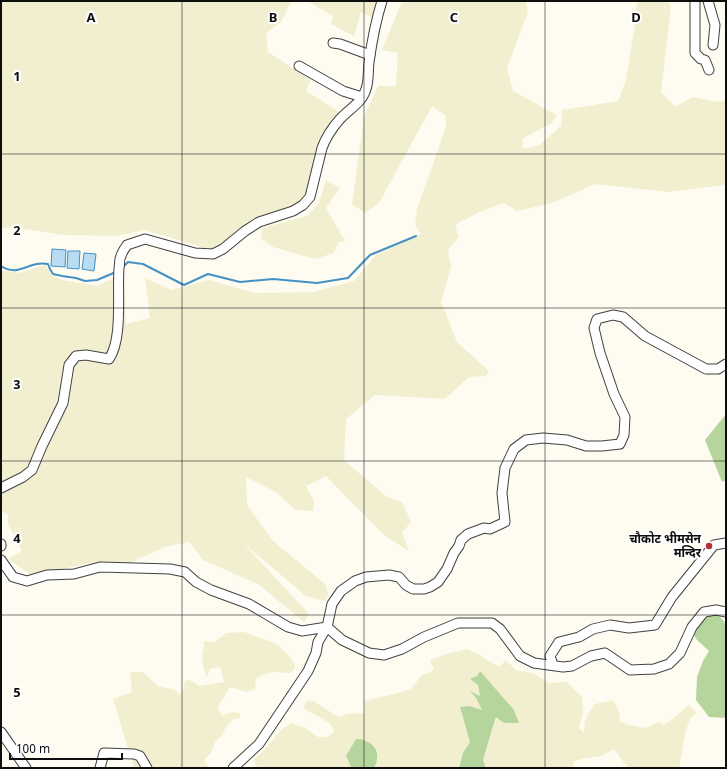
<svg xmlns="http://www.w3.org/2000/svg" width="727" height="769" font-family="Georgia,'Noto Sans Devanagari',serif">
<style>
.farmland{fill:#f2efd1}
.forest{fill:#b6d59c}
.water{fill:#b8dcf1;stroke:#4591c3}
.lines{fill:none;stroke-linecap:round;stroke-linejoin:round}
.stream{stroke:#4591c3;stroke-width:2}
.minor-casing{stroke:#414141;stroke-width:11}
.minor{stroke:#fff;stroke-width:9}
.grid{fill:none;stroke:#0e0e0e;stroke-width:1;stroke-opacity:0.55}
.poi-dot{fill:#b43037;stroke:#fff;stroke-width:1.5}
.labels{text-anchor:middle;stroke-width:4;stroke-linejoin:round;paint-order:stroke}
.poi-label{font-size:12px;font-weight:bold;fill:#0e0e0e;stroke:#fff;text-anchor:end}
.grid-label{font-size:13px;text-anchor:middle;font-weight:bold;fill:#0e0e0e;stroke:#fff;stroke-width:4;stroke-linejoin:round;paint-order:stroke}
</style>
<rect width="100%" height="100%" fill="#fefbf0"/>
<!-- farmland -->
<g class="farmland">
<polygon points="1,1 294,1 291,2 281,22 266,33 268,52 311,80 306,91 341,113 323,139 314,183 301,205 252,223 211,250 145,230 115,236 64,235 12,227 1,229"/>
<polygon points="307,1 383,1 376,20 361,12 354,36 331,24 333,16"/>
<polygon points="402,1 526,1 528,12 507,68 513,91 557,115 552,123 523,138 523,149 539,145 561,126 562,110 618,101 626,80 636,17 637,1 668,1 671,6 661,92 675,107 693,97 717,102 726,100 726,185 668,192 595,184 552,203 517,211 504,203 479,212 455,225 459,237 448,250 451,266 441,302 457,342 489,371 486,376 469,377 445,399 375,395 346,419 344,460 387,497 402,502 411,522 402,533 409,551 385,536 326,476 306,486 314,501 313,511 295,510 276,492 246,477 247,505 273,541 325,584 329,595 325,601 306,596 243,543 309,614 304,622 258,584 203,560 189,542 164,547 130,563 97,562 31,575 8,559 22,551 7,522 9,516 1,510 1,270 19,273 45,265 52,275 62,280 97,286 124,273 126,324 150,318 145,278 172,290 209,280 256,293 313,292 354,281 376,255 421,234 415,225 417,209 446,127 446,116 432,106 379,203 365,213 352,204 364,117 378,86 396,86 398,53 382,50"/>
<polygon points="326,180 340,188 326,208 345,241 339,242 334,253 315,259 273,247 261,238 262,228 307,216 319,203"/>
<polygon points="244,632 277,644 288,655 295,664 295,668 290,673 274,672 264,674 256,679 255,689 246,692 230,687 218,707 222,716 232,712 240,713 240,718 233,719 226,727 222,735 215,742 211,753 204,760 209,768 134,768 113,699 132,692 130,672 143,672 158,686 175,690 180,695 186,680 192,681 197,684 198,686 224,682 220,667 210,669 207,678 203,666 202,655 205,641 215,642 226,633"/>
<polygon points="467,649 480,655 493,664 500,666 506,660 516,670 532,673 550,683 567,682 582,697 583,712 579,728 584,733 585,721 589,713 595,704 604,702 614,701 619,711 620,721 628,725 646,728 660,721 662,725 670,721 689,705 697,713 690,719 686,730 679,768 628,768 614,749 601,756 586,758 575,761 572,768 486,768 483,760 497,717 477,676 470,679 478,685 480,696 471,692 476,698 482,710 470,706 460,707 470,742 463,753 459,768 374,768 378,758 377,751 375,747 367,741 351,767 352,768 258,768 253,760 264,750 282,729 292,723 307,729 318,737 328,737 335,731 328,722 303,708 307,701 314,701 335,715 341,717 347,714 364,713 364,701 398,693 411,689 421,676 434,670 430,660 443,655"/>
</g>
<!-- forest -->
<g class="forest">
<polygon points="726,414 726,480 722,482 705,440"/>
<polygon points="704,615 718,615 724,621 726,628 726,718 709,717 696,700 697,677 703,661 709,651 697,640 694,635 697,621"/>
<polygon points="480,671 514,710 519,723 504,723 496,717 483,760 486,768 459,768 463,753 470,742 460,707 470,706 482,710 476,698 470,691 480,696 478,685 470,679 477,676"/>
<path d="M356 739C366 739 380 746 377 759 377 762 375 765 374 768L351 767 346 756Z"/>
</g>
<!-- water -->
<g class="water">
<polygon points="52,249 66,250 65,267 51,266"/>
<polygon points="68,251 80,251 79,269 67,268"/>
<polygon points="84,253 96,254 94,271 82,269"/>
</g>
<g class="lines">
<!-- stream -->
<g class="stream">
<path d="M1 266C19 278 29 260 48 264L50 269 53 274 62 276 76 278 85 281 97 280 116 272"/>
<polyline points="123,267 128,262 143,264 184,285 208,274 240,282 273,279 317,283 348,278 370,255 416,236"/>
</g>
<defs>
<g id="minor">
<polyline points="695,1 695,53 701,59 705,60 709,70"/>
<polyline points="708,1 715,25 713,45"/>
<polyline points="333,43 340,44 370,55"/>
<polyline points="299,66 343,91 362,97"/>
<path d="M1 488 23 477 32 470 42 446 63 403 69 365 76 356 86 355 109 359C123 339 117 293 119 268 120 264 119 259 121 256 122 252 125 248 127 245L145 239 195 253 213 254 223 249 245 231 259 222 293 211 303 205 310 197 322 148C326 137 332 128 340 119 349 109 362 103 366 89 369 81 368 70 369 62 372 41 376 20 382 1"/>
<polyline points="1,544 1,546"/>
<polyline points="1,560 13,577 27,581 47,575 74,574 100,567 170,569 185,572 196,582 211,590 249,604 288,627 302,631 327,627"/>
<polyline points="327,627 342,640 369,653 384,655 402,649 424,637 458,623 492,623 500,629 520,656 534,663 563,667 572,666 591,656 605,653 630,670 654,669 669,664 680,653 692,627 704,612 716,610 726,612"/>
<polyline points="553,665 550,656 559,642 579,637 593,629 610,625 629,628 655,625 672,597 714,545 726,543"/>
<polyline points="1,732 26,768"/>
<polyline points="100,768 104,753 134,754 140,756 147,768"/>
<polyline points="233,768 259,744 308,671 316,653 318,642 327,627 332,604 341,591 355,581 366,577 389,575 399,577 406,585 413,589 424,589 430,587 438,582 447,569 454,553 459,546 461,540 468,534 484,528 490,529 505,522 502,493 505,468 514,449 526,440 543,438 567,440 586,446 602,446 620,444 624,435 625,417 614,394 600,353 594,328 597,319 613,315 623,317 645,336 706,369 718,369 726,364"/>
</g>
</defs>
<!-- minor casing -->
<use href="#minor" class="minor-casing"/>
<!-- minor -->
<use href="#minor" class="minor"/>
</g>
<!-- grid -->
<path class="grid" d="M182 1V768M364 1V768M545 1V768M1 154H726M1 308H726M1 461H726M1 615H726"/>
<!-- markers -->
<circle class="poi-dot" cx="709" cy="546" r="4"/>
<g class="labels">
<!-- poi labels -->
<g class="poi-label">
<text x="701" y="543">चौकोट भीमसेन<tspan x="701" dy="14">मन्दिर</tspan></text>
</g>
</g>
<g class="grid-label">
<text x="91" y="22">A</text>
<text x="273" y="22">B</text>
<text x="454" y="22">C</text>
<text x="636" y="22">D</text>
<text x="17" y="81">1</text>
<text x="17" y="235">2</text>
<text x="17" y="389">3</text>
<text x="17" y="543">4</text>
<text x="17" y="697">5</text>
</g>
<!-- border -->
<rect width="727" height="769" fill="none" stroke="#0e0e0e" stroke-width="4"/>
<!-- scale -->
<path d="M10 753v6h112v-6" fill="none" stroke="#0e0e0e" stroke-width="2"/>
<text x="16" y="753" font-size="12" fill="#0e0e0e" stroke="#ffffff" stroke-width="3" paint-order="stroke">100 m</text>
</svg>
